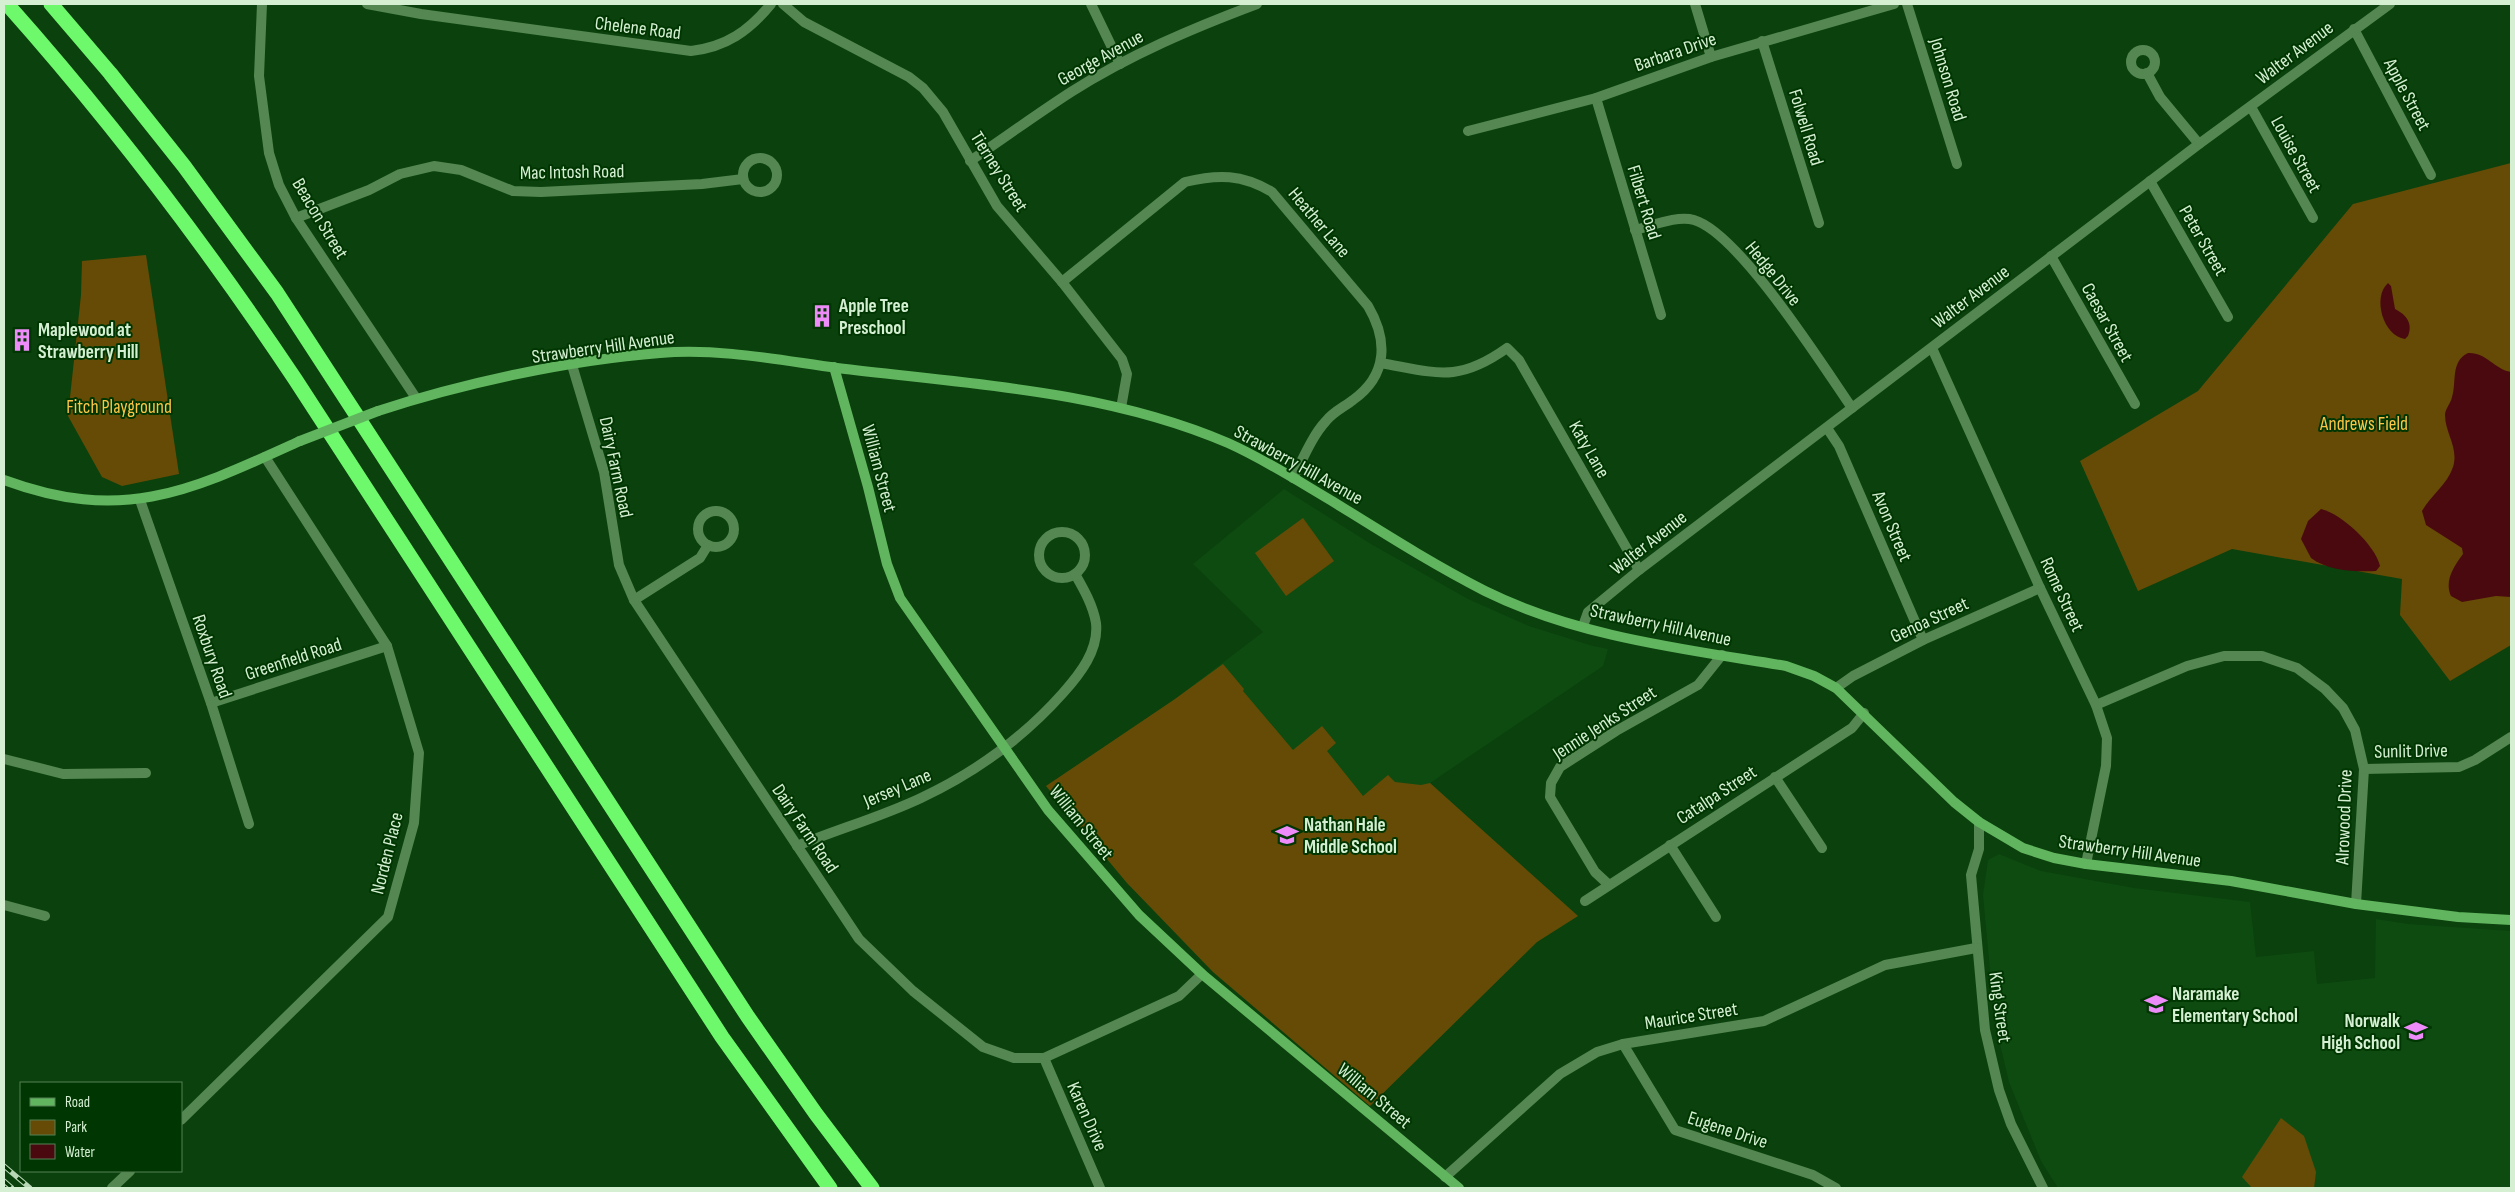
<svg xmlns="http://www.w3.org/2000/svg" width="2515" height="1192" font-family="'Sofia Sans Condensed',sans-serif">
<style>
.built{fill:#0e4b11}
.green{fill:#664b06}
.water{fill:#4a090e}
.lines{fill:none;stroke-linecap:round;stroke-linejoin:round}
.street{stroke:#548751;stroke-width:10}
.secondary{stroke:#60b55e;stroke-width:10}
.highway{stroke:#6ef86c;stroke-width:15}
.rail-casing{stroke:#b7d6b5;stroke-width:5}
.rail{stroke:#003601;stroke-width:3;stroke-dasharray:9;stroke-linecap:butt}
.secondary-bridge{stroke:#60b55e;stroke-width:10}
.labels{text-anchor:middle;stroke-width:4;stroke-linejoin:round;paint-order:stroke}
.street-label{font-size:19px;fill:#d4efd2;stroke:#003601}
.poi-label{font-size:19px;font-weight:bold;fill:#d4efd2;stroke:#003601;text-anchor:start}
.park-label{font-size:19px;fill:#fdc447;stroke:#003601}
</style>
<rect width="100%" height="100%" fill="#0b410d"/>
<!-- built -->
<g class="built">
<polygon points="1284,489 1371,544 1468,599 1529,626 1593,646 1608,649 1603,666 1430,783 1578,916 1537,942 1370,1106 1213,972 1127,883 1046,786 1175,699 1263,632 1193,564"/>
<polygon points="1999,854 2041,871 2134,888 2250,902 2256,957 2314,951 2317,984 2375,978 2376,919 2408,924 2511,931 2511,1188 2058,1188 2041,1161 2009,1082 1995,1023 1983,895 1988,860"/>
</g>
<!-- green -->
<g class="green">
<polygon points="2511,163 2511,645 2450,681 2400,615 2402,579 2232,549 2138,591 2080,461 2198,391 2353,204"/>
<polygon points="146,255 179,474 122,486 102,477 68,416 81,295 82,261"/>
<polygon points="1303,518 1334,561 1286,596 1255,553"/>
<polygon points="1223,664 1244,689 1243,691 1293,750 1322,726 1336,743 1327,751 1363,796 1388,775 1395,782 1421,785 1430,783 1578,916 1537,942 1370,1106 1213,972 1127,883 1046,786 1175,699"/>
<polygon points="2281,1118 2304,1136 2316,1172 2314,1188 2252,1188 2242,1177"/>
</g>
<!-- water -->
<g class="water">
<path d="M2388 283 2391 286 2395 309C2407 315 2413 324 2408 336L2405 339C2383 336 2372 297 2388 283Z"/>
<path d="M2468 353C2486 352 2494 369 2511 372V597L2496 596 2462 602 2451 596C2444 581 2454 566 2463 554L2462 548 2426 525 2422 511C2431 495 2447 485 2453 467 2459 448 2445 433 2445 415 2445 409 2451 403 2452 397 2457 382 2450 362 2468 353Z"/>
<path d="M2321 509C2342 514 2375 545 2380 566L2376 571C2356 572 2328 571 2311 558L2301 539 2308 521Z"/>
</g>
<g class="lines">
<!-- street -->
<g class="street">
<polyline points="262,4 259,76 269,153 279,185 296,218 416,398"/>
<path d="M367 4 421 14 691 51C726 47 749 31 771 4"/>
<polyline points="783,4 804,22 909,77 923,88 943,112 997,206 1062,282 1122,359 1127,374 1121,408"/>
<polyline points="1091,4 1120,64"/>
<polyline points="1695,4 1711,57"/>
<polyline points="1907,4 1957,164"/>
<polyline points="2354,29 2431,175"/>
<polyline points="1762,41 1819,223"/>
<circle cx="2143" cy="62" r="12"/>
<polyline points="2147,73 2160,97 2199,144"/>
<polyline points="1596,98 1661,315"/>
<polyline points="2251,107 2313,218"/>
<polyline points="1468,131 1596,98 1711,57 1894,4"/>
<circle cx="760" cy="175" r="17"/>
<path d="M970 161C1004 138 1037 114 1071 92 1129 55 1193 28 1257 4"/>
<polyline points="2150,181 2228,317"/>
<polyline points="296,218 369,190 400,174 434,166 461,170 513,191 541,192 702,184 743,179"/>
<path d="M1635 230C1652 226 1677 215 1694 220 1739 233 1823 366 1852 408"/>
<polyline points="2051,256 2135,404"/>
<path d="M1062 282 1185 182C1218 174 1242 174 1272 192L1368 306C1388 340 1388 375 1353 400 1344 407 1333 412 1326 421 1312 436 1303 459 1293 478"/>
<polyline points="1932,348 2040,588 2096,705 2107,738 2106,766 2086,864"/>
<path d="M1381 363C1437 373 1458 383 1507 348L1519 360 1639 570"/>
<polyline points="572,365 604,472 619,565 634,600 859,939 913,991 983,1047 1014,1058 1044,1058 1179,996 1202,974"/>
<polyline points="1827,428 1839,446 1923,640"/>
<polyline points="140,500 211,703 249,824"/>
<circle cx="716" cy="529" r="18"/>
<circle cx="1062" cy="555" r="23"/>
<polyline points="634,600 700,558 708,545"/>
<polyline points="1583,626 1588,612 1639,570 2199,144 2390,4"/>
<polyline points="1836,688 1853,676 1923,640 2040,588"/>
<polyline points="211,703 387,646"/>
<polyline points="2096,705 2187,666 2224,656 2262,656 2297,668 2325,689 2343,708 2355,730 2364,769 2356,904"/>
<polyline points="4,759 63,774 146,773"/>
<polyline points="2364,769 2459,767 2475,760 2511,737"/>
<polyline points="1775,777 1822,848"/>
<polyline points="1979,822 1979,849 1971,875 1985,1030 1999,1090 2011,1124 2043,1188"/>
<polyline points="1670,845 1716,917"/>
<path d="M797 846C838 829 881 817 921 798 974 773 1024 737 1063 693 1080 674 1099 650 1096 623 1093 605 1083 588 1075 574"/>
<polyline points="1608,884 1595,872 1550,797 1551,783 1560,767 1616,731 1698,685 1722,655"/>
<polyline points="1585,901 1852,728 1864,713"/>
<polyline points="4,905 45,916"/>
<polyline points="1623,1044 1675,1130 1813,1175 1836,1188"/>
<polyline points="1044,1058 1100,1188"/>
<polyline points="181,1120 388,917 414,823 419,753 387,646 265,457"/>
<polyline points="1445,1177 1560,1074 1597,1052 1623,1044 1764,1021 1885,965 1976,948"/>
<polyline points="112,1188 130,1171"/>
</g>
<!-- secondary -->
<g class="secondary">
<polyline points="834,367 868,487 887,564 900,598 1048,810 1139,915 1202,974 1459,1188"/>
<path d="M378 411C463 383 570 360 660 353 720 348 778 360 837 368 968 384 1105 390 1228 443 1264 459 1298 481 1332 501 1382 532 1432 564 1485 591 1578 637 1684 649 1786 666L1814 676 1836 688 1954 802 1979 822 2023 848 2054 858 2086 864 2231 881 2356 904 2458 917 2511 920"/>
<path d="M4 480C124 524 190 491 300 441"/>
</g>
<!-- highway -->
<g class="highway">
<path d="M7 4C112 122 207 247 295 379L722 1037 830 1188"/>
<polyline points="51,4 110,73 184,166 277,293 748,1017 816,1114 872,1188"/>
</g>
<defs>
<g id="rail">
<polyline points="4,1166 30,1188"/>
<polyline points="4,1181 12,1188"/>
</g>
</defs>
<!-- rail casing -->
<use href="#rail" class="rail-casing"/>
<!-- rail -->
<use href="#rail" class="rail"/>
<!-- secondary-bridge -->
<polyline class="secondary-bridge" points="300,441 378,411"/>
</g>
<!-- icons -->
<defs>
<symbol id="building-bare" viewBox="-9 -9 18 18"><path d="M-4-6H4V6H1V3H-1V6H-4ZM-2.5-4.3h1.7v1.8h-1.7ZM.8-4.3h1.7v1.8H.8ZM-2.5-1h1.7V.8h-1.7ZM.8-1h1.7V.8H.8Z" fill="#ed8cf9" stroke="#003601" stroke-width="2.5" paint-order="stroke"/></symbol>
<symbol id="school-bare" viewBox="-9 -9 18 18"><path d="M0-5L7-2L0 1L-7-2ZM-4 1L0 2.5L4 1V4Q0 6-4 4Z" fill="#ed8cf9" stroke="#003601" stroke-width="2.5" paint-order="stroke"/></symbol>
</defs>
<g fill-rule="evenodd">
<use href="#building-bare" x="806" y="300" width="32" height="32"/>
<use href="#building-bare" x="6" y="324" width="32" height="32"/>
<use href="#school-bare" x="1271" y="819" width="32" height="32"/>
<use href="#school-bare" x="2140" y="988" width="32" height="32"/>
<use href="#school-bare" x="2400" y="1015" width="32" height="32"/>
</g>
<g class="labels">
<!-- street labels -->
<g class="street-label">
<text transform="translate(638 27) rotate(7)" y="7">Chelene Road</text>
<text transform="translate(1675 51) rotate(-19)" y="7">Barbara Drive</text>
<text transform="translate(2294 52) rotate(-37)" y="7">Walter Avenue</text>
<text transform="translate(1100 57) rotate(-29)" y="7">George Avenue</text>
<text transform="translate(1949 79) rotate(73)" y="7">Johnson Road</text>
<text transform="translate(2408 94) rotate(62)" y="7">Apple Street</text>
<text transform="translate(1807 127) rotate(73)" y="7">Folwell Road</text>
<text transform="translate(2297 154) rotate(61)" y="7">Louise Street</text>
<text transform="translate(572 171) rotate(-1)" y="7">Mac Intosh Road</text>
<text transform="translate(1000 171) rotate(58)" y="7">Tierney Street</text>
<text transform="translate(1645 202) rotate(73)" y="7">Filbert Road</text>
<text transform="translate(321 218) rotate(59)" y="7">Beacon Street</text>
<text transform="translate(1320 222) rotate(50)" y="7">Heather Lane</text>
<text transform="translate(2204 240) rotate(60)" y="7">Peter Street</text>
<text transform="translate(1774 273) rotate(51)" y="7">Hedge Drive</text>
<text transform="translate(1970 296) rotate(-37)" y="7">Walter Avenue</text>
<text transform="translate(2108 322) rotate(61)" y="7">Caesar Street</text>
<text transform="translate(603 346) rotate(-8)" y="7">Strawberry Hill Avenue</text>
<text transform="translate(1590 449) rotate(60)" y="7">Katy Lane</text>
<text transform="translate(1299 464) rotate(29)" y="7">Strawberry Hill Avenue</text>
<text transform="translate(617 467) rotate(78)" y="7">Dairy Farm Road</text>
<text transform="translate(880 468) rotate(75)" y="7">William Street</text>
<text transform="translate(1893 526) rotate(67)" y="7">Avon Street</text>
<text transform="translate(1648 542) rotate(-38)" y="7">Walter Avenue</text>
<text transform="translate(2063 594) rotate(65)" y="7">Rome Street</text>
<text transform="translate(1929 619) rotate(-25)" y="7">Genoa Street</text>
<text transform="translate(1661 624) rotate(12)" y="7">Strawberry Hill Avenue</text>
<text transform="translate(213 656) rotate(71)" y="7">Roxbury Road</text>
<text transform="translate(293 658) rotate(-18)" y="7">Greenfield Road</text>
<text transform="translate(1604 722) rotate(-33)" y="7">Jennie Jenks Street</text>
<text transform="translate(2411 750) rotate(-1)" y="7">Sunlit Drive</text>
<text transform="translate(897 787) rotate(-23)" y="7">Jersey Lane</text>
<text transform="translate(1716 794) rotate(-33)" y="7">Catalpa Street</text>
<text transform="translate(2343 817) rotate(-88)" y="7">Alrowood Drive</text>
<text transform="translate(1082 822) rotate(51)" y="7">William Street</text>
<text transform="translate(806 828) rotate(56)" y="7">Dairy Farm Road</text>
<text transform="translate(2130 850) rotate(8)" y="7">Strawberry Hill Avenue</text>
<text transform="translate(386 853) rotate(-76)" y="7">Norden Place</text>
<text transform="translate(2001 1007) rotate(82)" y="7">King Street</text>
<text transform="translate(1691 1015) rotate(-9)" y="7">Maurice Street</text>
<text transform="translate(1375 1095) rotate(40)" y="7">William Street</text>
<text transform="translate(1088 1116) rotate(66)" y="7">Karen Drive</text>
<text transform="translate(1728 1129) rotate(18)" y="7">Eugene Drive</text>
</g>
<!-- poi labels -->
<g class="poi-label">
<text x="839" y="312">Apple Tree<tspan x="839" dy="22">Preschool</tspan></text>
<text x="38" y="336">Maplewood at<tspan x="38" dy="22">Strawberry Hill</tspan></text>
<text x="1304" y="831">Nathan Hale<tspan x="1304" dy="22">Middle School</tspan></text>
<text x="2172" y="1000">Naramake<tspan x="2172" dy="22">Elementary School</tspan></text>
<text x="2400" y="1027" text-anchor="end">Norwalk<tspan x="2400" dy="22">High School</tspan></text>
</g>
<!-- park labels -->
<g class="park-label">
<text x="119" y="413">Fitch Playground</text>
<text x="2364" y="430">Andrews Field</text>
</g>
</g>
<!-- border -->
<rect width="2515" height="1192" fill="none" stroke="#d4efd2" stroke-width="10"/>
<!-- legend -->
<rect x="20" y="1082" width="162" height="90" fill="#003601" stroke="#558055"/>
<rect x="30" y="1098" width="25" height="8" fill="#60b55e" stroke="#558055"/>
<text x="65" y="1107" font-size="15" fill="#d4efd2">Road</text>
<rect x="30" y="1120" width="25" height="15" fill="#664b06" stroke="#558055"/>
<text x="65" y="1132" font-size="15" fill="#d4efd2">Park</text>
<rect x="30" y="1144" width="25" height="15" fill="#4a090e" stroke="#558055"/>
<text x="65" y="1157" font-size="15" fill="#d4efd2">Water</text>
</svg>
